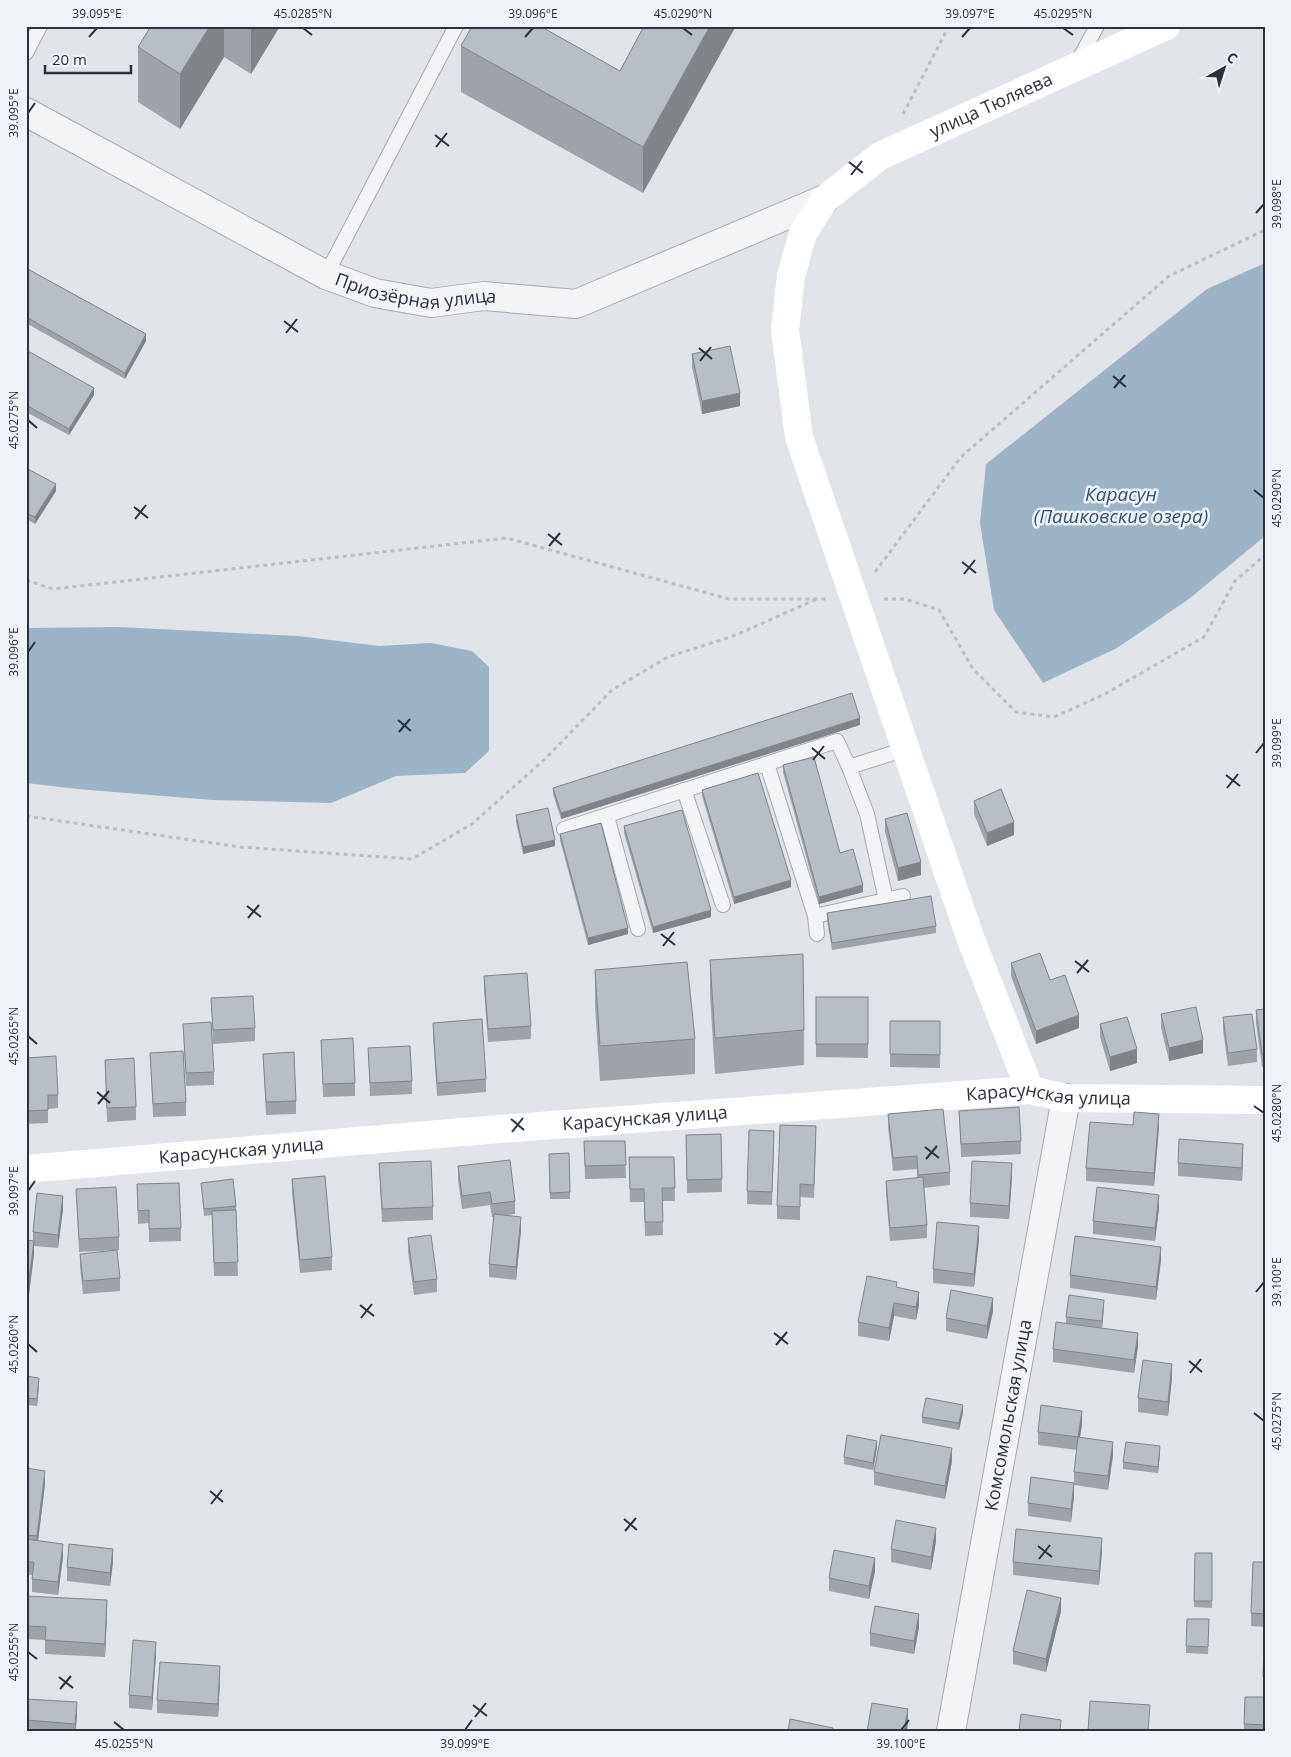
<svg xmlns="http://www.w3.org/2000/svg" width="1291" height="1757" font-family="'Open Sans',sans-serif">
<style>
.water{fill:#9cb3c6}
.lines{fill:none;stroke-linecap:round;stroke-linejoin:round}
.lane-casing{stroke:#a5aab2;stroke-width:16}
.street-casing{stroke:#a5aab2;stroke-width:30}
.path{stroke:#babec2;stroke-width:3;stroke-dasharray:4 4;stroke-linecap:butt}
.lane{stroke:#f2f4f6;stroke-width:14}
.street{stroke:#f2f4f6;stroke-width:28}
.secondary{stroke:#fff;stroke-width:28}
.wall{fill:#9da3a9}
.shaded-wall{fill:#808489}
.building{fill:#b7bdc4;stroke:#808489}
.ticks{fill:none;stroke:#29323e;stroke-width:2}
.labels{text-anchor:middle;stroke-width:5;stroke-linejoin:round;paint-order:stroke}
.street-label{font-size:18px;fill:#29323e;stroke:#eff2f6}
.water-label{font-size:19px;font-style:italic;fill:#365270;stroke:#eff2f6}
.neatline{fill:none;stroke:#29323e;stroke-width:2}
.ticks-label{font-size:12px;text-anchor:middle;fill:#29323e}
</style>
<rect width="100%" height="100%" fill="#e0e3e8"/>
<!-- water -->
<g class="water">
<polygon points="1265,263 1265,536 1189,599 1117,648 1043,683 994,610 980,523 986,464 1207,289"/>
<polygon points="119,627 298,636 379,646 431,643 472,651 489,667 489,751 465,773 396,776 331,803 212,800 77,789 26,783 26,628"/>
</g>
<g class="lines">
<defs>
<g id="lane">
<polyline points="26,53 40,26"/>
<polyline points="1077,63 1097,26"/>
<polyline points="326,275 456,26"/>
<polyline points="767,764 815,916 817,934"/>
<polyline points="849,767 906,749"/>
<polyline points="684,790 723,905"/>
<polyline points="607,816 638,929"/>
<polyline points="564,829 837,741 849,767 867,814 886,900"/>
<polyline points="815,916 903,896"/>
</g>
<g id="street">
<path id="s1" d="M26 112 326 275 375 293 431 303 484 296 576 304 825 199"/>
<path id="s2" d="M951 1731 1066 1098"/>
</g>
</defs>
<!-- lane casing -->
<use href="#lane" class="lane-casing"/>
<!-- street casing -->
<use href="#street" class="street-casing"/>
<!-- path -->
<g class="path">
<polyline points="903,114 949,26"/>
<polyline points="875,572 961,457 1169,276 1265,230"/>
<polyline points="26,580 53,589 507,538 729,599 826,599"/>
<polyline points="884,599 905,599 939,610 973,669 1016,712 1054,717 1103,695 1204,637 1235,581 1265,555"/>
<polyline points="26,816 240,847 412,859 472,824 545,759 612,690 668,657 736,635 817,599"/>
</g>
<!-- lane -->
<use href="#lane" class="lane"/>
<!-- street -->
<use href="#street" class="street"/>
<!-- secondary -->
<g class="secondary">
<path id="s3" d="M1030 1090 970 937 799 437 785 330 791 276 803 233 825 199 880 156 1166 26"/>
<path id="s4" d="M26 1169 499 1129 1030 1090 1066 1098 1265 1100"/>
</g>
</g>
<!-- wall -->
<g class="wall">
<polygon points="151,26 280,26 251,74 224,57 180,129 138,102 138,47"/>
<polygon points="644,26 643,193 461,92 461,46 620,71"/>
<polygon points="26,268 146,341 125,379 26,323"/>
<polygon points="26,350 94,395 69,435 26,412"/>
<polygon points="692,354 740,406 702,414 692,367"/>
<polygon points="26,468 56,491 35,524 26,519"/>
<polygon points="860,725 561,819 553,794 553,788"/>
<polygon points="783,765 863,892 819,904 783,772"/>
<polygon points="702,790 791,887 734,904 702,796"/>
<polygon points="974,801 1014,835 987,846 974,814"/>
<polygon points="516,815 555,846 523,854 516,822"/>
<polygon points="885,819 921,875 898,881 885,832"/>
<polygon points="624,826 711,917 653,933 624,833"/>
<polygon points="560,834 628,934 588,945 560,840"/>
<polygon points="827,913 936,926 936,933 832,950 827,920"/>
<polygon points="710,960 804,1030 804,1065 715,1074 710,995"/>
<polygon points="1011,963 1050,980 1079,1028 1036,1044 1011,976"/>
<polygon points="595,970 695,1039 695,1074 600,1081 595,1006"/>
<polygon points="484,976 531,1026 531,1039 488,1042 484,989"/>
<polygon points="816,997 868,997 868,1058 816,1057"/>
<polygon points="211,998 255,1028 255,1041 213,1044"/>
<polygon points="1265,1009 1265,1066 1262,1067 1256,1023 1256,1010"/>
<polygon points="1161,1014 1203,1053 1169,1061 1161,1028"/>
<polygon points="1223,1017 1257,1049 1257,1062 1228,1066 1223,1030"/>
<polygon points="890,1021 940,1021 940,1068 890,1067"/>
<polygon points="433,1023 486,1079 486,1092 437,1096 433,1036"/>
<polygon points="183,1024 214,1072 214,1085 186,1086"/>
<polygon points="1100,1024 1137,1063 1110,1071 1100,1037"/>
<polygon points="321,1040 355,1083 355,1096 323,1097"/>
<polygon points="368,1048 412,1081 412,1094 370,1096"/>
<polygon points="150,1053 186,1102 186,1116 153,1117"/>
<polygon points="263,1054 296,1101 296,1114 266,1115"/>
<polygon points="26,1058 58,1095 58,1108 48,1109 48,1123 26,1124"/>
<polygon points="105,1060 136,1107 136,1120 107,1122"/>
<polygon points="959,1111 1021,1141 1021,1154 961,1157"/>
<polygon points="888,1114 950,1172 950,1185 924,1188 927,1225 927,1238 890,1241 886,1194 886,1181 917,1178 917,1169 893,1171 888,1127"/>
<polygon points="1133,1125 1159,1127 1154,1186 1086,1181 1086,1168"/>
<polygon points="721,1134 722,1192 687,1193 686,1135"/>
<polygon points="816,1140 814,1198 800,1197 800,1220 777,1219 777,1206"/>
<polygon points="584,1141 625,1141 626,1178 585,1179"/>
<polygon points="774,1145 772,1205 747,1204 747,1191"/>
<polygon points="569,1153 570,1199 550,1199 549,1154"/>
<polygon points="629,1157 674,1157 675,1201 662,1201 663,1235 645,1236 644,1202 630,1202"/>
<polygon points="1243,1157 1242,1181 1178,1176 1178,1163"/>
<polygon points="379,1163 433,1207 433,1220 382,1222"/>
<polygon points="458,1166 515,1201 515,1214 507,1215 521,1230 516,1280 489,1277 489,1264 494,1217 492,1217 490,1205 462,1209 458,1180"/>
<polygon points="1012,1176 1009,1219 970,1217 970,1203"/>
<polygon points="292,1179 332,1257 332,1270 300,1273 292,1192"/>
<polygon points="201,1183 236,1206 238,1276 214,1276 212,1215 204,1216"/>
<polygon points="137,1184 181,1228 181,1241 149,1242 149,1223 138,1224"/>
<polygon points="76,1189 119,1237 119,1250 79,1252"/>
<polygon points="1159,1208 1155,1241 1093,1234 1093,1221"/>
<polygon points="63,1209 58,1248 34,1246 34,1254 29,1294 26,1293 26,1240 33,1241 33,1232"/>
<polygon points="408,1238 437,1279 437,1292 414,1295 408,1252"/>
<polygon points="979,1239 974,1287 933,1283 933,1269"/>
<polygon points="80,1254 120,1278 120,1291 83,1294 80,1267"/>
<polygon points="1161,1260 1156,1300 1070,1288 1070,1275"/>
<polygon points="897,1288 919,1305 916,1320 894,1316 889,1341 858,1336 858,1322"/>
<polygon points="1104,1307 1102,1328 1066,1323 1066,1317"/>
<polygon points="993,1311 987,1339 946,1331 946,1318"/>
<polygon points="1138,1346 1134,1373 1053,1362 1053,1349"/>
<polygon points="26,1376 39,1385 37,1406 28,1405 28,1412"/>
<polygon points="1172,1377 1168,1416 1138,1412 1138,1398"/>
<polygon points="963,1412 959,1430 922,1423 922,1417"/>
<polygon points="1082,1424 1080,1437 1113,1455 1108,1490 1074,1485 1074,1496 1071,1522 1028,1516 1028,1503 1074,1483 1074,1472 1077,1450 1038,1445 1038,1432"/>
<polygon points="877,1448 873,1470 844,1464 844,1457"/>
<polygon points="1160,1453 1158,1473 1123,1469 1123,1462"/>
<polygon points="952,1461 945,1499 874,1485 874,1472"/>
<polygon points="26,1468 45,1484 38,1541 63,1557 58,1595 32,1592 32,1575 26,1575"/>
<polygon points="936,1541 931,1570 891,1562 891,1549"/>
<polygon points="1102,1551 1099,1585 1013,1575 1013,1562"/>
<polygon points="1195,1553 1212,1553 1212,1608 1194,1607"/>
<polygon points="113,1562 110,1586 67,1581 67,1567"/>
<polygon points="1265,1562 1265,1627 1251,1626 1251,1613"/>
<polygon points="875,1571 869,1599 829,1591 829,1578"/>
<polygon points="26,1596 107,1613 105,1657 45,1654 45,1640 26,1639"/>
<polygon points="1061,1611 1046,1672 1013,1664 1013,1651"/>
<polygon points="1209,1619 1208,1654 1186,1653 1186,1646"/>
<polygon points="919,1627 914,1654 870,1646 870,1633"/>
<polygon points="1265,1643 1265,1690 1263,1690"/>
<polygon points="156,1655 152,1710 129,1708 129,1695"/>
<polygon points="220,1679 218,1717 157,1713 157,1700"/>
<polygon points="1265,1697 1265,1731 1244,1731 1244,1724"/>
<polygon points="26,1699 77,1716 76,1731 26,1731"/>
</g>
<!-- shaded-wall -->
<g class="shaded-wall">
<polygon points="210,26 224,26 224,57 180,129 180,74"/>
<polygon points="251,26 280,26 251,74"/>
<polygon points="710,26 736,26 643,193 643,147"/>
<polygon points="146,334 146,341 125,379 125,373"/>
<polygon points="94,388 94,395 69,435 69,429"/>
<polygon points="740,393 740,406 702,414 702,401"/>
<polygon points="56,484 56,491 35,524 35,517"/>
<polygon points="860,718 860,725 561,819 561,813"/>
<polygon points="1014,822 1014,835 987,846 987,833"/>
<polygon points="555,840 555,846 523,854 523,847"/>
<polygon points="921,862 921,875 898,881 898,868"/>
<polygon points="791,880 791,887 734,904 734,897"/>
<polygon points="863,885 863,892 819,904 819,897"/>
<polygon points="711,910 711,917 653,933 653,927"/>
<polygon points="628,928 628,934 588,945 588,938"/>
<polygon points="1079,1015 1079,1028 1036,1044 1036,1031"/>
<polygon points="1203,1040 1203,1053 1169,1061 1169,1048"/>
<polygon points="1137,1049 1137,1063 1110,1071 1110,1057"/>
<polygon points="1159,1114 1159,1127 1154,1186 1154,1173"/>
<polygon points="1243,1144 1243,1157 1242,1181 1242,1168"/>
<polygon points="1012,1163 1012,1176 1009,1219 1009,1206"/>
<polygon points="1159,1195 1159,1208 1155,1241 1155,1228"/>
<polygon points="63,1196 63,1209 58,1248 58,1235"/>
<polygon points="521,1217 521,1230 516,1280 516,1267"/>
<polygon points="979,1226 979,1239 974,1287 974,1274"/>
<polygon points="34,1241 34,1254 29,1294 29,1280"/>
<polygon points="1161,1247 1161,1260 1156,1300 1156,1287"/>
<polygon points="919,1292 919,1305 916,1320 916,1307"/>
<polygon points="993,1298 993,1311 987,1339 987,1326"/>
<polygon points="1104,1300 1104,1307 1102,1328 1102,1321"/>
<polygon points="894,1303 894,1316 889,1341 889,1328"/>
<polygon points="1138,1333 1138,1346 1134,1373 1134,1360"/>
<polygon points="1172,1364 1172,1377 1168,1416 1168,1402"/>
<polygon points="39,1378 39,1385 37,1406 37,1399"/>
<polygon points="28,1399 28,1412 26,1425 26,1412"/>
<polygon points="963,1405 963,1412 959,1430 959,1423"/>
<polygon points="1082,1411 1082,1424 1078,1450 1078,1437"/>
<polygon points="877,1441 877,1448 873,1470 873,1463"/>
<polygon points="1113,1442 1113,1455 1108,1490 1108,1476"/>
<polygon points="1160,1446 1160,1453 1158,1473 1158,1467"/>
<polygon points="952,1448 952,1461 945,1499 945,1486"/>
<polygon points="45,1471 45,1484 37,1549 37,1536"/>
<polygon points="1074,1483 1074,1496 1071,1522 1071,1509"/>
<polygon points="936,1528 936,1541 931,1570 931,1557"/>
<polygon points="1102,1538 1102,1551 1099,1585 1099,1571"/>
<polygon points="63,1544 63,1557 58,1595 58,1582"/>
<polygon points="113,1549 113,1562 110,1586 110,1573"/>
<polygon points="875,1558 875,1571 869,1599 869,1586"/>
<polygon points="1061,1598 1061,1611 1046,1672 1046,1659"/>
<polygon points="107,1600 107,1613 105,1657 105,1644"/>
<polygon points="919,1614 919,1627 914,1654 914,1641"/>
<polygon points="156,1642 156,1655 152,1710 152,1697"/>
<polygon points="220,1666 220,1679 218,1717 218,1704"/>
<polygon points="77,1702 77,1716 75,1731 75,1724"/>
<polygon points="908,1709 908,1723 907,1731 904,1731"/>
</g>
<!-- building -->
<g class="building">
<polygon points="151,26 210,26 180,74 138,47"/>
<polygon points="472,26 540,26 620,71 644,26 710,26 643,147 461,46"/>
<polygon points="26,268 146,334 125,373 26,317"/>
<polygon points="730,346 740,393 702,401 692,354"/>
<polygon points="26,350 94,388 69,429 26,405"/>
<polygon points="26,468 56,484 35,517 26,513"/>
<polygon points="852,693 860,718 561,813 553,788"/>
<polygon points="814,757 840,853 853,849 863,885 819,897 783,765"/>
<polygon points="758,773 791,880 734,897 702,790"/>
<polygon points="1001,789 1014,822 987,833 974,801"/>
<polygon points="548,808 555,840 523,847 516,815"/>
<polygon points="682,810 711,910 653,927 624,826"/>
<polygon points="907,813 921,862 898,868 885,819"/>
<polygon points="601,823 628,928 588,938 560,834"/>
<polygon points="931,896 936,926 832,943 827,913"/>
<polygon points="1040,953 1050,980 1065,975 1079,1015 1036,1031 1011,963"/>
<polygon points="803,954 804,1030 715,1038 710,960"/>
<polygon points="687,962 695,1039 600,1046 595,970"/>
<polygon points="527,973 531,1026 488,1029 484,976"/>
<polygon points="253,996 255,1028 213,1030 211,998"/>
<rect x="816" y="997" width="52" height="47"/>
<polygon points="1196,1007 1203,1040 1169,1048 1161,1014"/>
<polygon points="1265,1009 1265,1053 1262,1054 1256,1010"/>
<polygon points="1252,1014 1257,1049 1228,1053 1223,1017"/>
<polygon points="1127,1017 1137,1049 1110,1057 1100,1024"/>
<polygon points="482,1019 486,1079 437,1083 433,1023"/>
<polygon points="890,1021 940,1021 940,1055 890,1054"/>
<polygon points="211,1022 214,1072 186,1073 183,1024"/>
<polygon points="353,1038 355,1083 323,1084 321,1040"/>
<polygon points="410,1046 412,1081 370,1083 368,1048"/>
<polygon points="183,1051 186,1102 153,1104 150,1053"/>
<polygon points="294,1052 296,1101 266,1102 263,1054"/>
<polygon points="56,1056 58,1095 48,1095 48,1110 26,1111 26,1058"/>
<polygon points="134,1058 136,1107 107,1108 105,1060"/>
<polygon points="1019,1107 1021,1141 961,1144 959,1111"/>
<polygon points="943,1109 950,1172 918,1175 917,1156 893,1158 888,1114"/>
<polygon points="1134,1112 1159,1114 1154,1173 1086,1168 1090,1122 1133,1125"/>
<polygon points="780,1125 816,1126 814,1185 800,1184 800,1207 777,1206"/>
<polygon points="749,1130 774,1131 772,1192 747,1191"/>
<polygon points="721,1134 722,1179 687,1180 686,1135"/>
<polygon points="1179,1139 1243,1144 1242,1168 1178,1163"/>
<polygon points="584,1141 625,1141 626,1165 585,1166"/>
<polygon points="569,1153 570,1192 550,1193 549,1154"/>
<polygon points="629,1157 674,1157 675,1188 662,1188 663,1222 645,1222 644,1189 630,1189"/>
<polygon points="510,1160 515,1201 492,1204 490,1192 462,1196 458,1166"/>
<polygon points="431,1161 433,1207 382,1209 379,1163"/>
<polygon points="972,1161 1012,1163 1009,1206 970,1203"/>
<polygon points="325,1176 332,1257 300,1260 292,1179"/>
<polygon points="923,1177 927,1225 890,1228 886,1181"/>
<polygon points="233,1179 236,1206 204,1209 201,1183"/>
<polygon points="179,1183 181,1228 149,1229 149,1210 138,1211 137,1184"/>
<polygon points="116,1187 119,1237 79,1239 76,1189"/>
<polygon points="1097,1187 1159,1195 1155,1228 1093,1221"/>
<polygon points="37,1193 63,1196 58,1235 33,1232"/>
<polygon points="236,1210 238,1262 214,1263 212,1211"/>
<polygon points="494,1214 521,1217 516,1267 489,1264"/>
<polygon points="937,1222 979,1226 974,1274 933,1269"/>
<polygon points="431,1235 437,1279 414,1282 408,1238"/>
<polygon points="1075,1236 1161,1247 1156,1287 1070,1275"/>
<polygon points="26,1240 34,1241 29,1280 26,1280"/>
<polygon points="117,1250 120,1278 83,1281 80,1254"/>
<polygon points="867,1276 897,1282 896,1287 919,1292 916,1307 894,1303 889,1328 858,1322"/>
<polygon points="951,1290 993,1298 987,1326 946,1318"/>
<polygon points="1069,1295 1104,1300 1102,1321 1066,1317"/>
<polygon points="1056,1322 1138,1333 1134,1360 1053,1349"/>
<polygon points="1143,1360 1172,1364 1168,1402 1138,1398"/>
<polygon points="26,1376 39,1378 37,1399 26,1398"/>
<polygon points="926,1398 963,1405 959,1423 922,1417"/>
<polygon points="26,1399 28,1399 26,1412"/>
<polygon points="1041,1405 1082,1411 1078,1437 1038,1432"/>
<polygon points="847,1435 877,1441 873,1463 844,1457"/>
<polygon points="881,1435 952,1448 945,1486 874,1472"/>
<polygon points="1078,1437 1113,1442 1108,1476 1074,1472"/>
<polygon points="1126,1442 1160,1446 1158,1467 1123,1462"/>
<polygon points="26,1468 45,1471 37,1536 26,1535"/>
<polygon points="1031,1477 1074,1483 1071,1509 1028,1503"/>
<polygon points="896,1520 936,1528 931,1557 891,1549"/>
<polygon points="1016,1529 1102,1538 1099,1571 1013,1562"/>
<polygon points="26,1539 63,1544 58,1582 32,1579 34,1562 26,1562"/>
<polygon points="69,1544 113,1549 110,1573 67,1567"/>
<polygon points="834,1550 875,1558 869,1586 829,1578"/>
<polygon points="1195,1553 1212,1553 1212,1601 1194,1601"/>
<polygon points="1253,1562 1265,1562 1265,1614 1251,1613"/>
<polygon points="1027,1590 1061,1598 1046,1659 1013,1651"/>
<polygon points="26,1596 107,1600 105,1644 45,1640 46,1627 26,1626"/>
<polygon points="875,1606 919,1614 914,1641 870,1633"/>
<polygon points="1187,1619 1209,1619 1208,1647 1186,1646"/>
<polygon points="133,1640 156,1642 152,1697 129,1695"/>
<polygon points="1264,1643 1265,1643 1265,1677 1263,1677"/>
<polygon points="160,1662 220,1666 218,1704 157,1700"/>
<polygon points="1245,1697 1265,1697 1265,1725 1244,1724"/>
<polygon points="26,1699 77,1702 75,1724 26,1720"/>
<polygon points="1090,1701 1150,1705 1148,1731 1088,1731"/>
<polygon points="872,1703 908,1709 904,1731 867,1731"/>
<polygon points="1021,1714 1061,1720 1060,1731 1019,1731"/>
<polygon points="790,1719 833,1728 833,1731 788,1731"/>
</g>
<!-- ticks -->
<path class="ticks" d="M303 28 312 35M683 28 692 35M1063 28 1073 35M89 37 97 28M525 37 533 28M962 37 970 28M28 113 35 103M435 135 449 146M436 147 447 133M849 162 863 173M851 175 862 161M1256 213 1264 204M284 321 298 332M286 333 297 319M699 348 712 359M700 361 711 347M1113 376 1126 387M1114 388 1125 375M28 420 37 428M1254 490 1264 498M134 507 148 518M135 519 146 505M548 534 562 545M549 546 560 533M962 562 976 573M964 574 975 560M28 652 35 642M398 720 411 731M399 732 410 719M812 748 825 759M1256 753 1264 743M813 760 824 746M1226 775 1240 786M1227 788 1238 774M247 906 261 917M248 918 259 905M661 934 675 945M663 946 674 932M1075 961 1089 972M1077 973 1088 960M28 1036 37 1044M97 1092 110 1103M98 1104 109 1091M1254 1106 1264 1113M511 1119 524 1130M512 1132 523 1118M925 1147 939 1158M926 1159 937 1146M28 1191 35 1181M1256 1292 1264 1282M360 1305 374 1316M361 1318 372 1304M774 1333 788 1344M28 1344 37 1352M776 1345 787 1332M1189 1361 1202 1372M1190 1373 1201 1359M1254 1413 1264 1421M210 1491 223 1502M211 1504 222 1490M624 1519 637 1530M625 1531 636 1518M1038 1546 1052 1557M1039 1559 1050 1545M28 1652 37 1659M59 1677 73 1688M60 1689 71 1676M473 1705 487 1716M475 1717 486 1703M114 1722 124 1730M465 1730 472 1720M901 1730 909 1720"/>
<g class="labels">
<!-- street labels -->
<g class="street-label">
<text dy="6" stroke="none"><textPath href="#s3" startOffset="1132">улица Тюляева</textPath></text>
<text dy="6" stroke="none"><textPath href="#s1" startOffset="434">Приозёрная улица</textPath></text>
<text dy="6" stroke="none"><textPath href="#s4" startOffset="1026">Карасунская улица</textPath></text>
<text dy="6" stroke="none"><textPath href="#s4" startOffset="621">Карасунская улица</textPath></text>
<text dy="6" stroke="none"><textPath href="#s4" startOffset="216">Карасунская улица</textPath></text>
<text dy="6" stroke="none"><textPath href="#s2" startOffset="321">Комсомольская улица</textPath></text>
</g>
<!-- water labels -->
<g class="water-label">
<text x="1121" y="501">Карасун<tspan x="1121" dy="22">(Пашковские озера)</tspan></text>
</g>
</g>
<!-- border -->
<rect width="1291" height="1757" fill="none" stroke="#eff2f6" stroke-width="55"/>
<!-- north arrow -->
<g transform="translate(1224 68) rotate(39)" stroke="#eff2f6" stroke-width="4" paint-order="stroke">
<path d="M0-4L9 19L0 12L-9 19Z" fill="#29323e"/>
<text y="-8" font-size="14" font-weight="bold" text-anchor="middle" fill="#29323e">С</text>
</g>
<!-- scale -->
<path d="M45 65v8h86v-8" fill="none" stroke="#29323e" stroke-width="2.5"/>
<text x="52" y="65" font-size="15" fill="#29323e" stroke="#eff2f6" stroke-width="4" paint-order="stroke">20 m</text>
<rect x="28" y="28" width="1236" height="1702" class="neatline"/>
<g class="ticks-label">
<text x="97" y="18">39.095°E</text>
<text x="303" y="18">45.0285°N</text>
<text x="533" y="18">39.096°E</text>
<text x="683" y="18">45.0290°N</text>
<text x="970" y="18">39.097°E</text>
<text x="1063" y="18">45.0295°N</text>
<text transform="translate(14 113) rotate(-90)" y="4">39.095°E</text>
<text transform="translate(1277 204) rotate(-90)" y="4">39.098°E</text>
<text transform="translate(14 420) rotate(-90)" y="4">45.0275°N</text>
<text transform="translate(1277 498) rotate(-90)" y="4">45.0290°N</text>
<text transform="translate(14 652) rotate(-90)" y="4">39.096°E</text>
<text transform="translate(1277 743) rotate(-90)" y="4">39.099°E</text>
<text transform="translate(14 1036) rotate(-90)" y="4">45.0265°N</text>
<text transform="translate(1277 1113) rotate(-90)" y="4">45.0280°N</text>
<text transform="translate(14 1191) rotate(-90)" y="4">39.097°E</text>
<text transform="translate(1277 1282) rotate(-90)" y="4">39.100°E</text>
<text transform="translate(14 1344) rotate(-90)" y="4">45.0260°N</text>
<text transform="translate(1277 1421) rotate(-90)" y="4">45.0275°N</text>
<text transform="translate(14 1652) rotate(-90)" y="4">45.0255°N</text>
<text x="124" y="1748">45.0255°N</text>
<text x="465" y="1748">39.099°E</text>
<text x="901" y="1748">39.100°E</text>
</g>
</svg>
